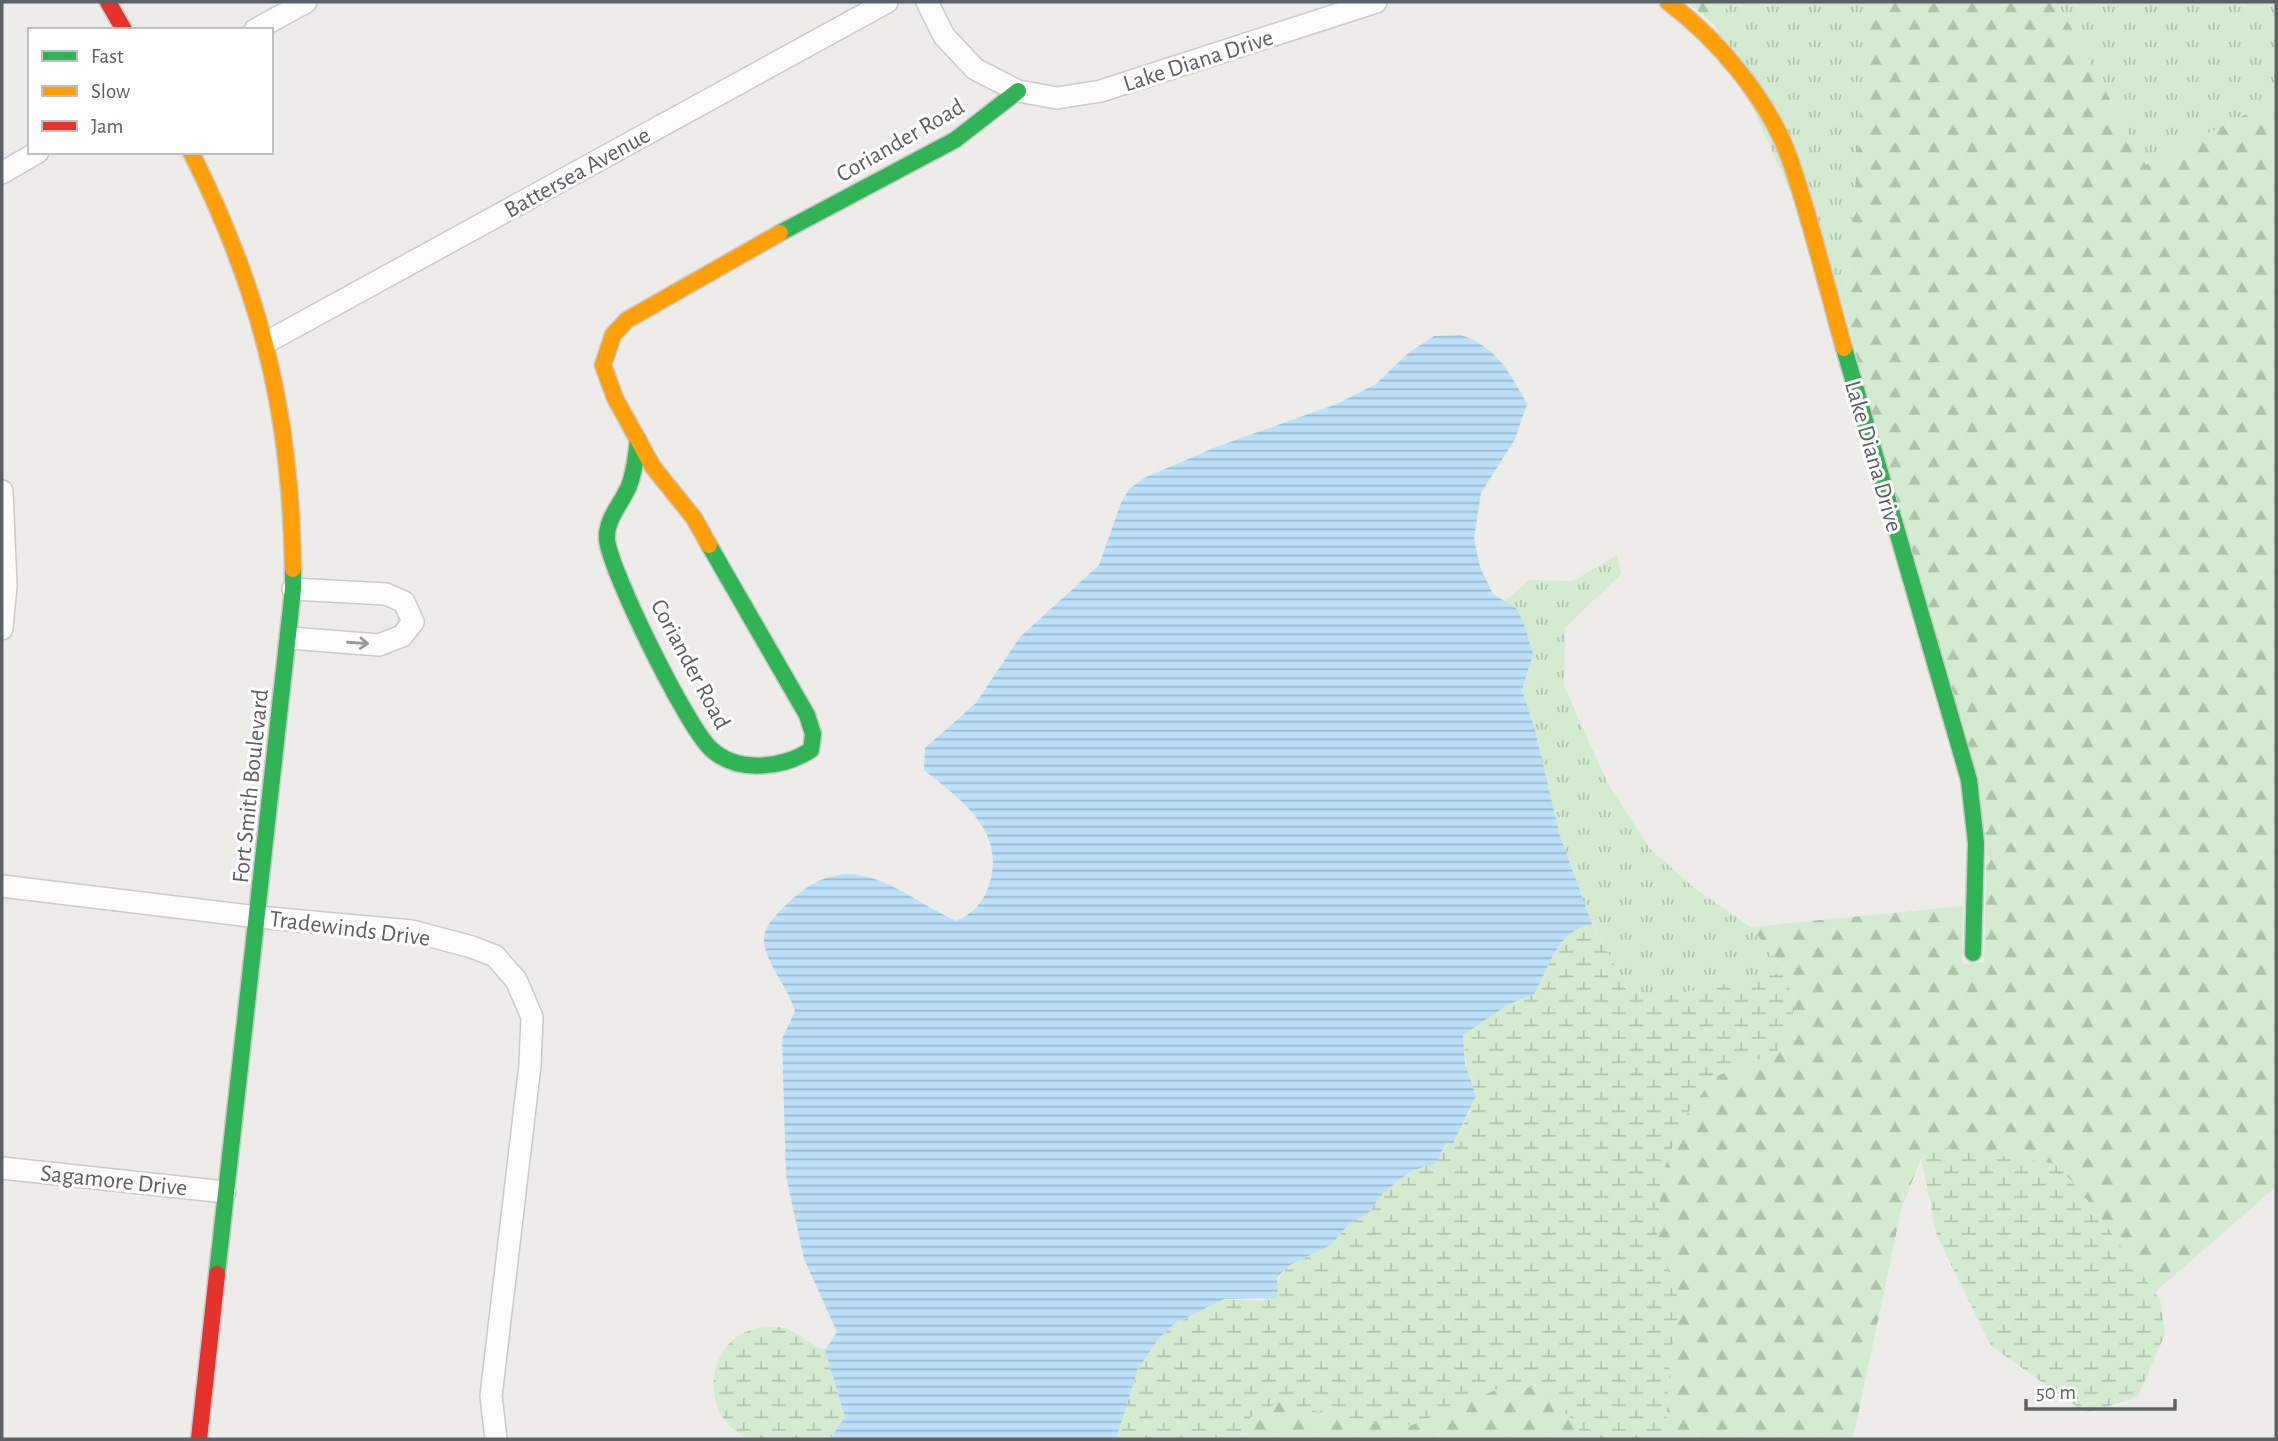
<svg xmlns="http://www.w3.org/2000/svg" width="2278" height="1441" font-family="'Alegreya Sans',sans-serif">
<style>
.grass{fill:url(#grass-tufts)}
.forest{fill:url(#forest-firs)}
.wetland{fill:url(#wetland-marsh)}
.water{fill:url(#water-rules)}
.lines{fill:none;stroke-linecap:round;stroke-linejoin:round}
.street-casing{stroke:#cacaca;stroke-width:24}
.fast-casing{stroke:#c9c9c9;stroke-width:19}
.slow-casing{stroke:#c9c9c9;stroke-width:19}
.jam-casing{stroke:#c9c9c9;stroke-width:19}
.street{stroke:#fcfcfc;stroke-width:21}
.fast{stroke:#30b455;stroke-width:16}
.slow{stroke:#ff9f0a;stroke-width:16}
.jam{stroke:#e5322d;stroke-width:16}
.oneway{stroke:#94979b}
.labels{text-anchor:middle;stroke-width:6;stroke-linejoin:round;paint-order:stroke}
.street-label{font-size:24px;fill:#5c6167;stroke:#fff}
</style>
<defs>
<pattern id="grass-tufts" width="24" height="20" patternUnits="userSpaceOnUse" patternTransform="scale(1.75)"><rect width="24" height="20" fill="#d4ebd1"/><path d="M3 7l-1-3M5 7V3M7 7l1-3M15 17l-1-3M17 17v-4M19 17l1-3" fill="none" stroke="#afc2ad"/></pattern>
<pattern id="forest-firs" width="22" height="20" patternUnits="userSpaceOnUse" patternTransform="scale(1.75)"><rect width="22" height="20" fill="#d4ebd1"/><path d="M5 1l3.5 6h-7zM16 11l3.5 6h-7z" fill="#afc2ad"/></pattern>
<pattern id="wetland-marsh" width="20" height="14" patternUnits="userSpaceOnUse" patternTransform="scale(1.75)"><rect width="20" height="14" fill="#d4ebd1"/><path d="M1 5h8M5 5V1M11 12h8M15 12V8" fill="none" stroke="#afc2ad"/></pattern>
<pattern id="water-rules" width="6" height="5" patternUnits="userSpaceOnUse" patternTransform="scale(1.75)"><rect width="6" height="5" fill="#bbe0f8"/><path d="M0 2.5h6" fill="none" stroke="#9bb9cd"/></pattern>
</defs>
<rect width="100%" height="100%" fill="#edece8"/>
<!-- grass -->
<g class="grass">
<polygon points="1730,2 1870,2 1845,313 1716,26"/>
<polygon points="2057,2 2276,2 2276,99 2146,165"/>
<polygon points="1617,555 1621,574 1565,628 1564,686 1607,782 1650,849 1697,890 1751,927 1785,972 1646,1000 1624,983 1585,910 1560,836 1534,726 1522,690 1528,673 1504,601 1530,580 1573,581"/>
</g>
<!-- forest -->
<g class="forest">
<polygon points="1687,2 1730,2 1716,26"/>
<polygon points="1870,2 2057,2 2146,165 2276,99 2276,1187 2155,1292 2082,1193 2056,1164 1938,1147 1921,1158 1901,1210 1853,1439 1665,1439 1670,1360 1680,1303 1657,1242 1661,1176 1684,1118 1714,1077 1777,1052 1795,1008 1785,971 1751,927 1963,906 1962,964 1984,962 1987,842 1845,313"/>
<polygon points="1536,1387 1574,1421 1584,1439 1236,1439 1251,1417 1278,1401 1340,1417 1412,1425 1500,1388"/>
</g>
<!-- wetland -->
<g class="wetland">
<path d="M1592 924 1624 983 1646 1000 1785 972 1795 1008 1777 1052 1714 1077 1684 1118 1661 1176 1657 1242 1680 1303 1670 1360 1665 1439H1584L1574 1421 1536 1387 1500 1388 1412 1425 1340 1417 1278 1402 1251 1417 1236 1439H1116L1138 1369 1159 1338 1174 1324 1224 1299 1264 1301 1288 1266 1332 1244 1349 1224 1369 1212 1383 1193 1411 1171 1436 1163 1446 1143 1453 1144 1471 1110 1463 1035C1477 1023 1492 1011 1509 1004 1514 1001 1520 1001 1524 998 1553 975 1551 933 1592 924Z"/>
<polygon points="1939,1147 2056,1164 2082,1193 2160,1299 2165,1334 2138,1397 2086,1413 1991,1346 1937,1236 1921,1158"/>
<path d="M781 1327C802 1333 806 1344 825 1350L845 1417 830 1439H752C700 1424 701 1343 754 1329 762 1326 773 1328 781 1327Z"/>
</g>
<!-- water -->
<path class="water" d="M1461 335C1497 347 1510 373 1527 404L1515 439 1481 493 1474 538 1480 567 1493 594 1517 609 1525 627 1533 654 1522 690 1534 726 1560 836 1592 924C1555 932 1551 966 1534 994L1509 1004 1463 1035 1465 1064 1476 1096 1453 1144 1446 1143 1436 1163 1411 1171 1383 1193 1369 1212 1349 1224 1332 1244 1288 1266 1277 1278 1278 1298 1224 1299 1174 1324 1159 1338 1138 1369 1116 1439H830L845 1417 825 1350 837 1332 804 1259 786 1176 782 1039 795 1011C788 988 771 970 765 948 760 930 773 918 784 907 849 841 892 890 956 921 974 913 985 901 990 882 1005 830 960 799 924 770L925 748 976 703 1020 637 1099 565 1121 503 1129 489 1144 478 1216 447 1337 404 1376 384 1407 354 1434 336Z"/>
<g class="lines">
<defs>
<g id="street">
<polyline points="927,2 944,36 975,69 1018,91 1057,98 1101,91 1376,2"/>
<polyline points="255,30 306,2"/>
<polyline points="2,173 38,152"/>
<polyline points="267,342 887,2"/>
<polyline points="2,491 6,585 2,629"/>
<polyline points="290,638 379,645 402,636 413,622 404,602 386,594 293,589"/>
<polyline points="2,886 258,917 412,931 472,947 495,956 516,980 532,1017 530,1065 491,1396 496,1439"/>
<polyline points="2,1168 225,1192"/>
</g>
<g id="fast">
<polyline points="780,233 955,140 1018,91"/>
<polyline points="1844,348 1969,780 1976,843 1973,953"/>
<path d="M638 439C636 455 635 471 629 486 622 503 605 520 607 540 611 573 687 727 711 749 738 774 783 768 811 750L813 734 807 715 709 545"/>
<polyline points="217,1274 293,589 293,569"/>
</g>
<g id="slow">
<path d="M1668 2C1717 38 1768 99 1789 157 1811 219 1826 285 1844 348"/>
<path d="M191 152C261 292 291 413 293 569"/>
<polyline points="709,545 694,518 653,467 615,398 603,365 613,335 627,320 780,233"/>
</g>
<g id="jam">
<polyline points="108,2 124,30"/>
<polyline points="199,1439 217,1274"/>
</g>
</defs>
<!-- street casing -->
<use href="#street" class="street-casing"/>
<!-- fast casing -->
<use href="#fast" class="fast-casing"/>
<!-- slow casing -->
<use href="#slow" class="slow-casing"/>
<!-- jam casing -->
<use href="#jam" class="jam-casing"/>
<!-- street -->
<use href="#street" class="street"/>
<!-- fast -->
<use href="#fast" class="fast"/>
<!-- slow -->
<use href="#slow" class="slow"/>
<!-- jam -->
<use href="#jam" class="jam"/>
</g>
<!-- one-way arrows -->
<defs><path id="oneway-shaft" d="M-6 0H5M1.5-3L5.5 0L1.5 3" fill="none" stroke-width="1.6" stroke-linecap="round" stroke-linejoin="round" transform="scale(1.75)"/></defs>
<use class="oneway" href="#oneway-shaft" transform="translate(358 643) rotate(4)"/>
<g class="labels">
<!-- street labels -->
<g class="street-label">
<text transform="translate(1198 60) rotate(-18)" y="8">Lake Diana Drive</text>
<text transform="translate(900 140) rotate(-30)" y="8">Coriander Road</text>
<text transform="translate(577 172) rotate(-29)" y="8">Battersea Avenue</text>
<text transform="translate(1874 456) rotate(74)" y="8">Lake Diana Drive</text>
<text transform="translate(691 664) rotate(62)" y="8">Coriander Road</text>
<text transform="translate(250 786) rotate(-84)" y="8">Fort Smith Boulevard</text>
<text transform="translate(350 928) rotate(7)" y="8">Tradewinds Drive</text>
<text transform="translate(114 1180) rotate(6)" y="8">Sagamore Drive</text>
</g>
</g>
<!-- border -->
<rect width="2278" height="1441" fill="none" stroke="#5c6167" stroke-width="7"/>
<!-- legend -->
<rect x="28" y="28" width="245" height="126" fill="#ffffff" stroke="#bec0c2" stroke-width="2"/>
<rect x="42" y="51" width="35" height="10" fill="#30b455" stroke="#bec0c2" stroke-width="2"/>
<text x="91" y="63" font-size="21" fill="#5c6167">Fast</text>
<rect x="42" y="86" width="35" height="10" fill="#ff9f0a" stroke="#bec0c2" stroke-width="2"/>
<text x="91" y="98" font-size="21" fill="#5c6167">Slow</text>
<rect x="42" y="121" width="35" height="10" fill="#e5322d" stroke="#bec0c2" stroke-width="2"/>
<text x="91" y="133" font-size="21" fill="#5c6167">Jam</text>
<!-- scale -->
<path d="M2026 1399v10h149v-10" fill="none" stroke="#5c6167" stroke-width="3.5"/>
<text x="2036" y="1399" font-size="21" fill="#5c6167" stroke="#ffffff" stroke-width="5" paint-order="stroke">50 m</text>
</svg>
